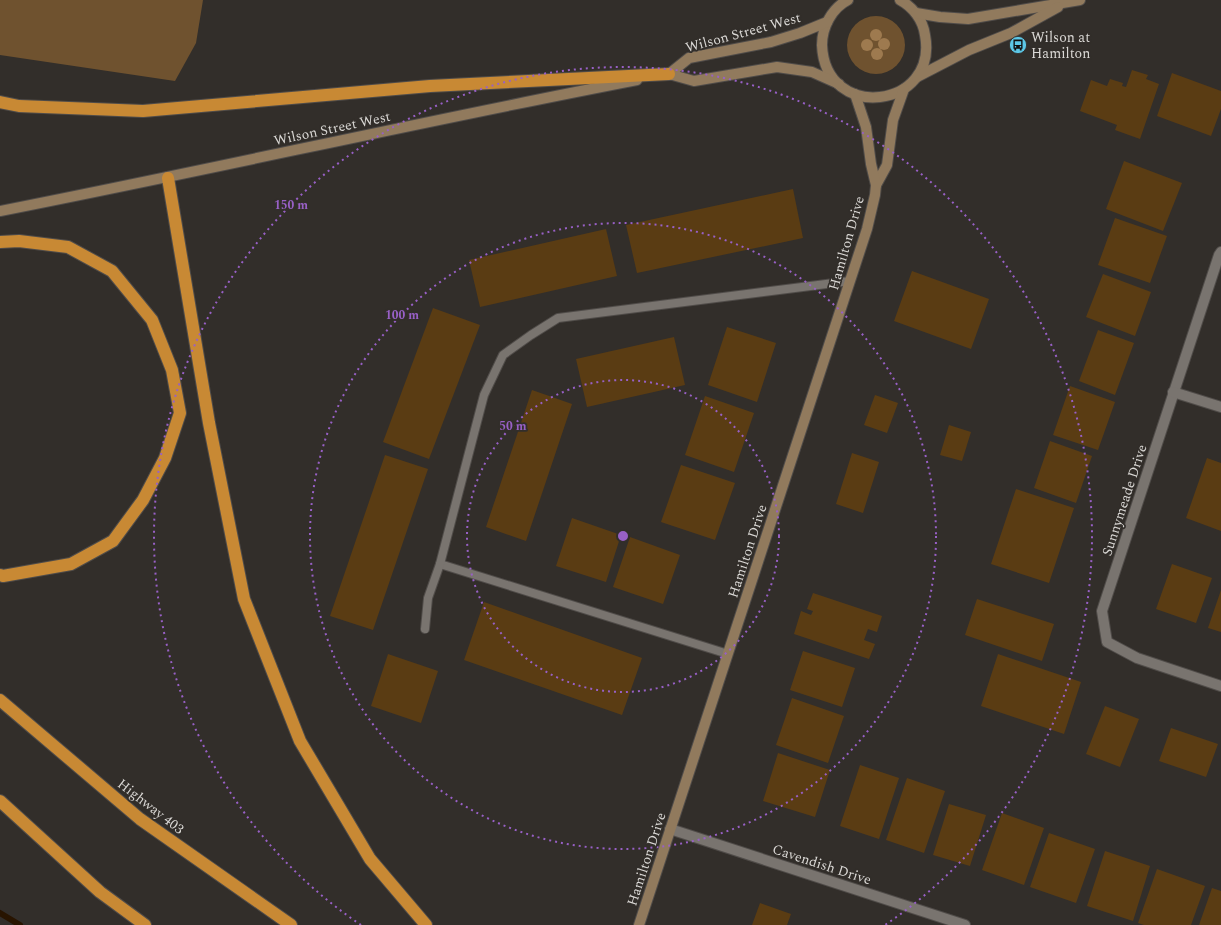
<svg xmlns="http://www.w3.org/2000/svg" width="1221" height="925" font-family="Spectral,serif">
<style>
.green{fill:#6f522f}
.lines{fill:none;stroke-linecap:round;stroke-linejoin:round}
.stream{stroke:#281400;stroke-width:6}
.building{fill:#5a3c13}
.lane-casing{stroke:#504c49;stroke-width:10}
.street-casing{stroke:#504c49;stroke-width:12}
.secondary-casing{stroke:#504c49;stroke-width:12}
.highway-casing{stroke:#504c49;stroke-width:14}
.lane{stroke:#79746f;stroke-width:8}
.street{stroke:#79746f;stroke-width:10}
.secondary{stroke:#917a5d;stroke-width:10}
.highway{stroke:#c88934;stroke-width:12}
.tree{fill:#9e7a4f}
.ring{fill:none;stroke:#9860c6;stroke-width:2;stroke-dasharray:2 4}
.labels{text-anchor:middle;stroke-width:3.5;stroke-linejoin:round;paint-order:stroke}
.street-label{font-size:14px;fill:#dad8d5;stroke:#322e2a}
.poi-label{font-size:14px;fill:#dad8d5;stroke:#322e2a;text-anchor:start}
.centre{fill:#9860c6;stroke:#322e2a;stroke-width:2}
.ring-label{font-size:12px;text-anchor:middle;font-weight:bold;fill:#9860c6;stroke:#322e2a;stroke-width:3.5;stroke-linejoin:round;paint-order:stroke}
</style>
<rect width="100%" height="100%" fill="#322e2a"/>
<!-- green -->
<g class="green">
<polygon points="0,0 203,0 196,43 175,81 0,55"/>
<circle cx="876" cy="45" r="29"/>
</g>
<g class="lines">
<!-- stream -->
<polyline class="stream" points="0,913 20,925"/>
</g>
<!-- building -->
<g class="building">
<polygon points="1132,70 1148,75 1146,79 1159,84 1140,139 1115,130 1117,125 1080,111 1091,80 1107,86 1110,79 1123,83 1122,86 1126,87"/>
<polygon points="1172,73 1221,91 1221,109 1211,136 1157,116"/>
<polygon points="1124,161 1182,183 1163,231 1106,209"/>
<polygon points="793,189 803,238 637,273 626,225"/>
<polygon points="1115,218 1167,236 1150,283 1098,265"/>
<polygon points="606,229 617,276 480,307 469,260"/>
<polygon points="912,271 989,299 971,349 894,321"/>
<polygon points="1103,274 1151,292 1135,336 1086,317"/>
<polygon points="433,308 480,325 429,459 383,442"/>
<polygon points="727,327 776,343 757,402 708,385"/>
<polygon points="1098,330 1134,343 1115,395 1079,381"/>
<polygon points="674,337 685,385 587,407 576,359"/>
<polygon points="1070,386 1115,402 1098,450 1053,435"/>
<polygon points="532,390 572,404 526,541 486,527"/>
<polygon points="875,395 898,403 887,433 864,425"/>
<polygon points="705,396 754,413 734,472 685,455"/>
<polygon points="949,425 971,432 962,461 940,455"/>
<polygon points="1050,441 1092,456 1076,503 1034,488"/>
<polygon points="852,453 879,462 863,513 836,504"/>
<polygon points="385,455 428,469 373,630 330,616"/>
<polygon points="1207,458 1221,463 1221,531 1186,518"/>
<polygon points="681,465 735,483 715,540 661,522"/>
<polygon points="1016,489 1074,508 1049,583 991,564"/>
<polygon points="572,518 621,535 606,582 556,566"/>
<polygon points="630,537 680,555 663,604 613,587"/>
<polygon points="1172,564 1212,578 1196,623 1156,609"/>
<polygon points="1221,590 1221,632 1208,628"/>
<polygon points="813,593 882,616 877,632 868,629 864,640 875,644 869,659 794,634 801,611 811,615 813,611 807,609"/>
<polygon points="977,599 1054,624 1042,661 965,635"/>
<polygon points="484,602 642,658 622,715 464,660"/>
<polygon points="803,651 855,668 842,707 790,690"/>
<polygon points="388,654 438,671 421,723 371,706"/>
<polygon points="998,654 1081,682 1064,734 981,706"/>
<polygon points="792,698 844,716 828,763 776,745"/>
<polygon points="1105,706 1139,719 1120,767 1086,754"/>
<polygon points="1171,728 1218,744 1206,777 1159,761"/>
<polygon points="778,753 830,770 815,817 763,801"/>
<polygon points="860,765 899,778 879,839 840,826"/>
<polygon points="907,778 945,791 924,853 886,840"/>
<polygon points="949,804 986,815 970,866 933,855"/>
<polygon points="1002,813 1044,828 1024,885 982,870"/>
<polygon points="1049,833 1095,849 1076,903 1030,887"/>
<polygon points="1105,851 1150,866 1133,921 1087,906"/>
<polygon points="1157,869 1205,886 1191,925 1144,925 1138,923"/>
<polygon points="1212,888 1221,891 1221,925 1199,925"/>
<polygon points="760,903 791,914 787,925 752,925"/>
</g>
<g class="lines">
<defs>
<g id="lane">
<polyline points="440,564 728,654"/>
<polyline points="425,629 428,598 440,564 484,395 503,355 531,335 558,318 850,281"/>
</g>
<g id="street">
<polyline points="1221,252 1219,255 1102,611 1107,642 1137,658 1221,686"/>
<polyline points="1173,392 1221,407"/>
<polyline points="670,829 965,925"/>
</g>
<g id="secondary">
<path d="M848 0C832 8 822 27 822 45 825 123 939 109 925 35 923 20 913 7 900 0"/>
<polyline points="916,13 940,17 968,19 1080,0"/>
<polyline points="669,74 689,58 771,42 800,33 827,22"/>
<polyline points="662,75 669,74 694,81 777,67 812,72 839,84"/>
<polyline points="917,77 969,50 1011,33 1058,7"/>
<polyline points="876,185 887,165 893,120 904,89"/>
<path d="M0 211C213 169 424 121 637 80"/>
<polyline points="639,925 867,229 875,195 876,185 871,164 866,127 855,94"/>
</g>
<g id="highway">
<polyline points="0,102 19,106 143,111 430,86 669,74"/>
<polyline points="168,178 209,423 244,599 300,741 370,859 426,925"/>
<polyline points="0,242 19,241 68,247 112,271 152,320 172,370 180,413 165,458 143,500 113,541 71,564 3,576 0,575"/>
<polyline points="0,700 140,819 291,925"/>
<polyline points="0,801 100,892 145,925"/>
</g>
</defs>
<!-- lane casing -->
<use href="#lane" class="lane-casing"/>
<!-- street casing -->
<use href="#street" class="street-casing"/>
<!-- secondary casing -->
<use href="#secondary" class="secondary-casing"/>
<!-- highway casing -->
<use href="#highway" class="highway-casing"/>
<!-- lane -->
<use href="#lane" class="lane"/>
<!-- street -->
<use href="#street" class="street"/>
<!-- secondary -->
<use href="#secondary" class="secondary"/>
<!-- highway -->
<use href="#highway" class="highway"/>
</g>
<!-- trees -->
<g class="tree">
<circle cx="876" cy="35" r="6"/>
<circle cx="884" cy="44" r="6"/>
<circle cx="867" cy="45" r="6"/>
<circle cx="877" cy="54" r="6"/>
</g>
<!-- distance rings -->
<g class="ring">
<circle cx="623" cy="536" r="156"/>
<circle cx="623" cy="536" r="313"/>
<path d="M361 925A469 469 0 1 1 885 925"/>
</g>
<!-- icons -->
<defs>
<symbol id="bus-disc" viewBox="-11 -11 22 22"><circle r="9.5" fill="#5cc7e7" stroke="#322e2a"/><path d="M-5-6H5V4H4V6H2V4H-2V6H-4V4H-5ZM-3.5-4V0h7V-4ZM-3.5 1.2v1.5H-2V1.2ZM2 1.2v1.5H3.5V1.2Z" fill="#111"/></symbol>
</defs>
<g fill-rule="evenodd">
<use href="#bus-disc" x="1008" y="35" width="20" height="20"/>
</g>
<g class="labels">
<!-- street labels -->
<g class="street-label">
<text transform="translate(743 32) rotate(-15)" y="5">Wilson Street West</text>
<text transform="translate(332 128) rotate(-12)" y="5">Wilson Street West</text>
<text transform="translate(846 243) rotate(-74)" y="5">Hamilton Drive</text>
<text transform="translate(1124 500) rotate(-72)" y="5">Sunnymeade Drive</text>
<text transform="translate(747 551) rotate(-72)" y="5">Hamilton Drive</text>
<text transform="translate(151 806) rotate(38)" y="5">Highway 403</text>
<text transform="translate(646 859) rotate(-72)" y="5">Hamilton Drive</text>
<text transform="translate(822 864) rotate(18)" y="5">Cavendish Drive</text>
</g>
<!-- poi labels -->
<g class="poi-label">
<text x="1031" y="42">Wilson at<tspan x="1031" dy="16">Hamilton</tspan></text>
</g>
</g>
<circle cx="623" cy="536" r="6" class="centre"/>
<g class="ring-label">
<text x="291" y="209">150 m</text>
<text x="402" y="319">100 m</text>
<text x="513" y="430">50 m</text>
</g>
</svg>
